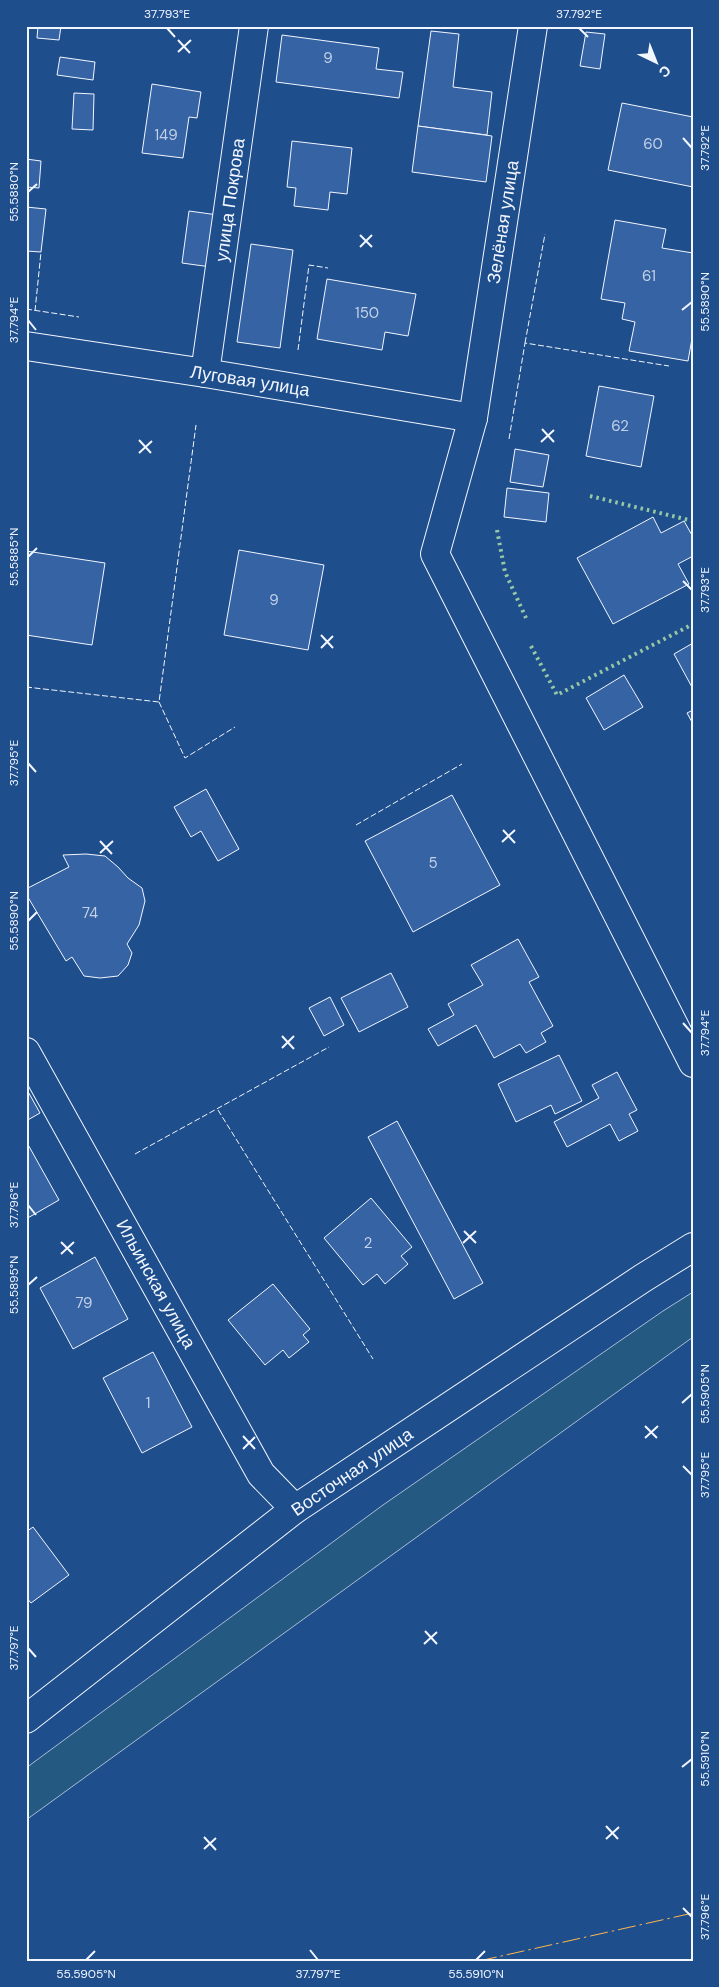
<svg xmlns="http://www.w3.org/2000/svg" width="719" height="1987" font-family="'DM Sans',sans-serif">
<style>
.green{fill:#245a82;stroke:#a8bbd7}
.building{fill:#3563a3;stroke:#f2f6ff}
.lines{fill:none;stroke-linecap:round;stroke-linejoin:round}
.street-casing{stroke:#f2f6ff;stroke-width:30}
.street{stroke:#1f4e8c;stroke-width:28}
.hedge{stroke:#97c8a6;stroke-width:4;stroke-dasharray:2.5 4;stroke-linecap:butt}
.fence{stroke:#f2f6ff;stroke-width:1;stroke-dasharray:6 2.5;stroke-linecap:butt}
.power{stroke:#ffb74d;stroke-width:1;stroke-dasharray:18 4 2.5 4;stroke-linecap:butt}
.ticks{fill:none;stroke:#f2f6ff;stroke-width:2}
.labels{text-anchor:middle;stroke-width:4;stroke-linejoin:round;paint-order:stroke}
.number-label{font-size:15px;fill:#c3d1e8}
.street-label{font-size:18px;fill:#f2f6ff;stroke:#1f4e8c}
.neatline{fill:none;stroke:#f2f6ff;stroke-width:2}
.ticks-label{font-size:12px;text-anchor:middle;fill:#f2f6ff}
</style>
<rect width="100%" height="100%" fill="#1f4e8c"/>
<!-- green -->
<polygon class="green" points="693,1292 693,1337 26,1820 26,1768 383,1505 663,1311"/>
<!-- building -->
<g class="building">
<polygon points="38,26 61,26 59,40 37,38"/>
<polygon points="431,31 459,34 453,87 492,92 487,135 418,126"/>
<polygon points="586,32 605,34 600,69 580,66"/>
<polygon points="282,35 379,48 376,69 403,72 399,98 276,82"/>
<polygon points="60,57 95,62 93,80 57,75"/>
<polygon points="152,84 201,92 197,118 189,117 183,158 142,153"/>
<polygon points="74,93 94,94 93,130 72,129"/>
<polygon points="622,103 693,117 693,187 608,170"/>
<polygon points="418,126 492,136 486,182 412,172"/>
<polygon points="292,141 352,148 347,194 330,192 328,210 294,206 296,188 287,187"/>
<polygon points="26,159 41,161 39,188 26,187"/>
<polygon points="26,207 46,209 41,252 26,251"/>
<polygon points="189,211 218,215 211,267 182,263"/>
<polygon points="615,220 666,229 662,248 693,253 693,333 688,361 629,351 635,322 622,319 625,303 601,299"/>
<polygon points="251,244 293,250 280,348 237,342"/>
<polygon points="327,279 416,294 408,336 385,332 382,350 317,339"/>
<polygon points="599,386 654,396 641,467 586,456"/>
<polygon points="515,449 549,455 543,487 510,482"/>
<polygon points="507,488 549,493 546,522 504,517"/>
<polygon points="653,517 661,533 684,521 693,537 693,556 678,564 689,584 613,624 577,558"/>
<polygon points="239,550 324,565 308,650 224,635"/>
<polygon points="26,551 105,563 92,645 26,635"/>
<polygon points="693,643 693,689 674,654"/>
<polygon points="624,675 643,707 604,730 586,698"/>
<polygon points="693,710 693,724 687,713"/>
<polygon points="206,789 239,849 218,861 201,831 191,837 174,807"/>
<polygon points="452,795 500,885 413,932 365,841"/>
<polygon points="86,854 105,856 118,867 128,878 142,888 145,901 139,925 127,944 132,953 128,965 118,976 100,978 84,976 72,957 66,961 26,894 26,889 69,867 63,855"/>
<polygon points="518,939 539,977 529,982 553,1026 541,1033 546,1042 526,1053 520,1044 494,1058 476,1025 438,1046 428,1029 454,1015 448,1004 483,985 471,965"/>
<polygon points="391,973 408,1007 359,1032 341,998"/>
<polygon points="330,997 344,1025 324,1036 309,1008"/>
<polygon points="559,1055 582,1101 555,1114 551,1105 516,1122 498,1084"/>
<polygon points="617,1072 637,1110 629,1114 638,1131 619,1141 610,1124 567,1147 554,1122 599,1098 592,1085"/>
<polygon points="26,1088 40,1113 26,1121"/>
<polygon points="397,1121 483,1283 454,1299 368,1137"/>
<polygon points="26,1141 59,1200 26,1219"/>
<polygon points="371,1198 412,1247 401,1256 408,1264 385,1284 377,1274 363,1285 324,1238"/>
<polygon points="95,1257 128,1319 73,1349 40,1288"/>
<polygon points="273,1284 310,1329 303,1335 309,1342 289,1358 283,1350 265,1365 228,1320"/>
<polygon points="153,1352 192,1427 142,1453 103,1378"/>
<polygon points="33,1527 69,1575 31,1603 26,1597 26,1532"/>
</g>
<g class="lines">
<defs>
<g id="street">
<polyline points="533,26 473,418 435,554 693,1063"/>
<polyline points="26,346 205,373 473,418"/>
<polyline points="205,373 254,26"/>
<polyline points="26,1052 261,1474 295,1509"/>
<polyline points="26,1719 295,1509 643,1278 693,1247"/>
</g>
</defs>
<!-- street casing -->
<use href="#street" class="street-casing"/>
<!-- street -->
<use href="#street" class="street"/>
<!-- hedge -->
<g class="hedge">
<polyline points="590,496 693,521"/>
<polyline points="497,530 505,572 526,618"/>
<polyline points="531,646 557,695 693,624"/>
</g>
<!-- fence -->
<g class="fence">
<polyline points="26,309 79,317"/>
<polyline points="35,311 41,252"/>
<polyline points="525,343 545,234"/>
<polyline points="298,350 309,265 328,268"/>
<polyline points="509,439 525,343 669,366"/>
<polyline points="26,687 159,702 196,425"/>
<polyline points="159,702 185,758 235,727"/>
<polyline points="356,825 462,764"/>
<polyline points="218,1110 373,1359"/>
<polyline points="135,1154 329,1047"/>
</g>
<!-- power -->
<polyline class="power" points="479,1961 693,1913"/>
</g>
<!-- ticks -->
<path class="ticks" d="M167 28 175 37M579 28 588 37M178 40 190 53M178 52 191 40M683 138 692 148M28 192 37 184M360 235 372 247M360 247 372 235M682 310 692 302M28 320 36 330M542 429 554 442M139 440 151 453M541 442 554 430M139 453 152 441M28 557 37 548M683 581 692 590M321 635 333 648M321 648 333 636M28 763 36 772M503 830 515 843M100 841 112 854M502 842 515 830M100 853 113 841M28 921 37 912M683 1023 692 1033M282 1036 294 1049M282 1048 294 1036M28 1205 36 1215M464 1231 476 1243M61 1242 73 1254M463 1243 476 1231M61 1254 74 1242M28 1285 37 1277M682 1403 692 1394M645 1426 657 1438M243 1436 255 1449M645 1438 658 1426M243 1449 255 1437M683 1466 692 1475M425 1631 437 1644M424 1644 437 1632M28 1648 36 1657M682 1767 692 1759M606 1826 618 1839M204 1837 216 1850M606 1839 619 1827M204 1849 216 1838M683 1908 692 1917M310 1950 318 1960M86 1960 95 1951M476 1960 485 1951"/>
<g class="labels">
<!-- number labels -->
<g class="number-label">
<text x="328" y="63">9</text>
<text x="166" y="140">149</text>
<text x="653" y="149">60</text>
<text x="649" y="281">61</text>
<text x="367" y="318">150</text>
<text x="620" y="431">62</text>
<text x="274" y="605">9</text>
<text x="433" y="868">5</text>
<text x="90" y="918">74</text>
<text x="368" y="1248">2</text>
<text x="84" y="1308">79</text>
<text x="148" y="1408">1</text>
</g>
<!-- street labels -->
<g class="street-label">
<text transform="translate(230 200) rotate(-82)" y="6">улица Покрова</text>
<text transform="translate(503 222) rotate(-81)" y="6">Зелёная улица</text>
<text transform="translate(250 381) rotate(9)" y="6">Луговая улица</text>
<text transform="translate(156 1284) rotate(61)" y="6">Ильинская улица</text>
<text transform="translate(352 1472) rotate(-34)" y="6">Восточная улица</text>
</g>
</g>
<!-- border -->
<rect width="719" height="1987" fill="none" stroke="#1f4e8c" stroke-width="55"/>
<!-- north arrow -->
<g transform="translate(656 62) rotate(137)" stroke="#1f4e8c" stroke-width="4" paint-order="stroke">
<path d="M0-4L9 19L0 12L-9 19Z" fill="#f2f6ff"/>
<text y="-8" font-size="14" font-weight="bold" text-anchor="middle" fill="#f2f6ff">С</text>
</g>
<rect x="28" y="28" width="664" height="1932" class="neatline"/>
<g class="ticks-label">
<text x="167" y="18">37.793°E</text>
<text x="579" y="18">37.792°E</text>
<text transform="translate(705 148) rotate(-90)" y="4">37.792°E</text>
<text transform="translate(14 192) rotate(-90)" y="4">55.5880°N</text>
<text transform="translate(705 302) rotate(-90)" y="4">55.5890°N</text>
<text transform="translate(14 320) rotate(-90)" y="4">37.794°E</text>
<text transform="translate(14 557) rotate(-90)" y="4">55.5885°N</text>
<text transform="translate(705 590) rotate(-90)" y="4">37.793°E</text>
<text transform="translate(14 763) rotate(-90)" y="4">37.795°E</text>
<text transform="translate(14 921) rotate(-90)" y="4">55.5890°N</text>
<text transform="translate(705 1033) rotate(-90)" y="4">37.794°E</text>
<text transform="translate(14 1205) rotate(-90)" y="4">37.796°E</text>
<text transform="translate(14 1285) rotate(-90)" y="4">55.5895°N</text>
<text transform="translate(705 1394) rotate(-90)" y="4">55.5905°N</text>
<text transform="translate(705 1475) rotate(-90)" y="4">37.795°E</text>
<text transform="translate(14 1648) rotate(-90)" y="4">37.797°E</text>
<text transform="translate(705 1759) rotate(-90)" y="4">55.5910°N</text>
<text transform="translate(705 1917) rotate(-90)" y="4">37.796°E</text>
<text x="86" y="1978">55.5905°N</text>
<text x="318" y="1978">37.797°E</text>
<text x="476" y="1978">55.5910°N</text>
</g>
</svg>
